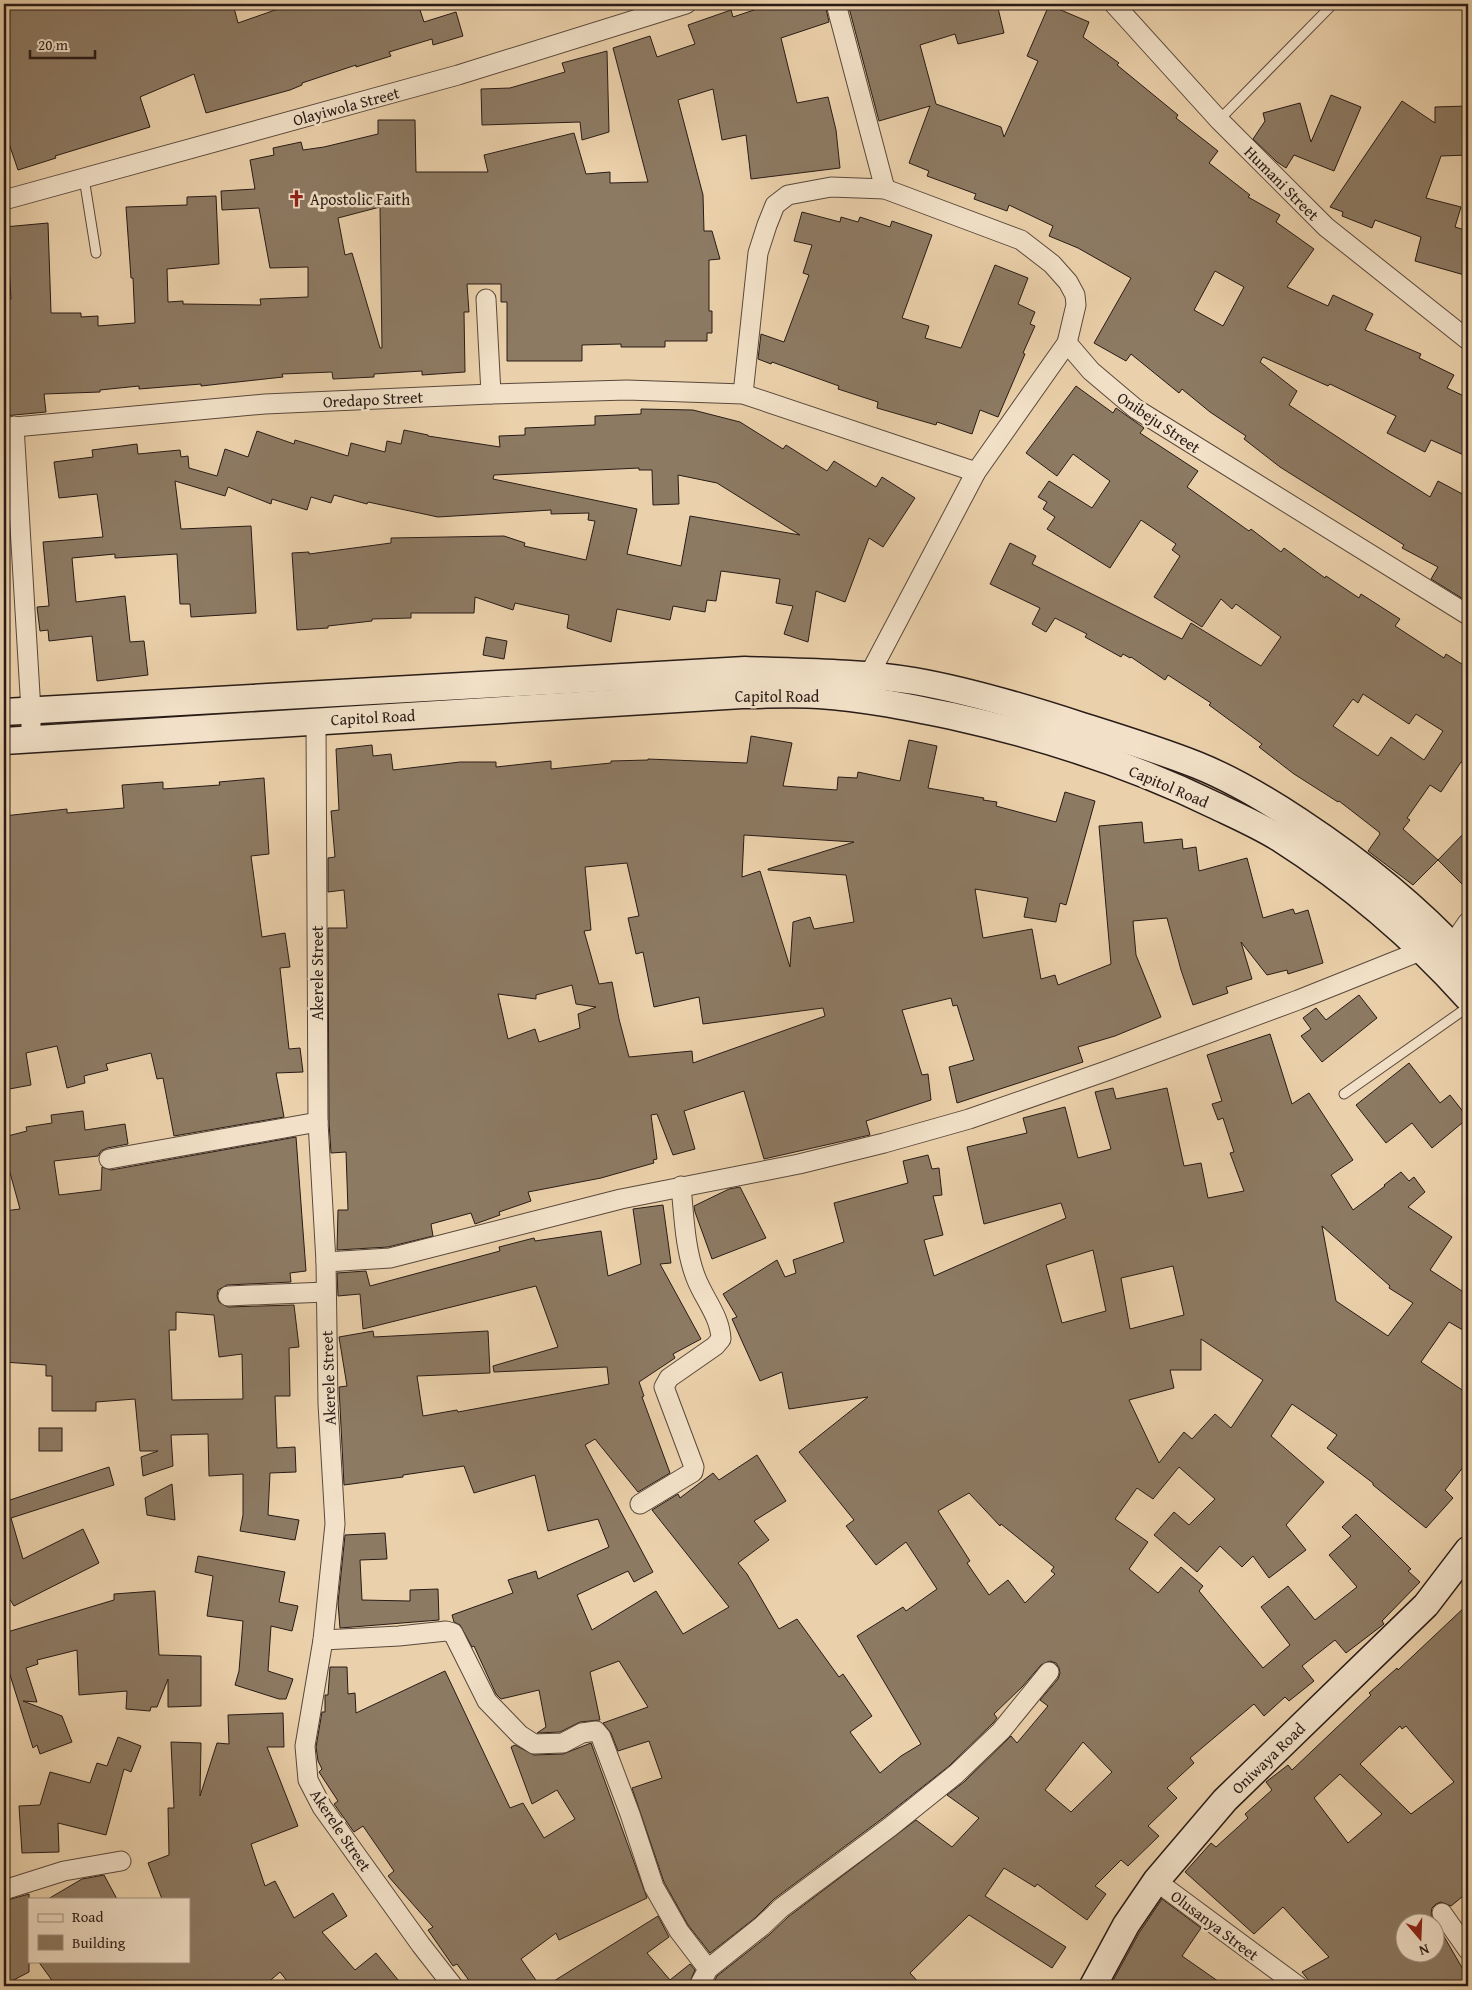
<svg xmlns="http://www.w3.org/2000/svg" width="1472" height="1990" font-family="'Gentium Book Plus',serif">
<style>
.building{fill:#8d7a63;stroke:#281b16;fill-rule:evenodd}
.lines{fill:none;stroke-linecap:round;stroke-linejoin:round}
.lane-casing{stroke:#59483b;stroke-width:11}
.street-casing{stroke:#59483b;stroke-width:21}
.secondary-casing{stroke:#281b16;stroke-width:29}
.lane{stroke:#f2e1c8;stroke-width:9}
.street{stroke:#f2e1c8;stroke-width:19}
.secondary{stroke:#f2e1c8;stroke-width:26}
.labels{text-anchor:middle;stroke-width:5;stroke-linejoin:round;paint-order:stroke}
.street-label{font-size:16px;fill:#281b16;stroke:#f2e1c8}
.poi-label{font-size:16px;fill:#281b16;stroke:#f2e1c8;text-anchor:start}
</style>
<rect width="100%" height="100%" fill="#ebd1ab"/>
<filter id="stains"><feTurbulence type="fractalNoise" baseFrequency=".004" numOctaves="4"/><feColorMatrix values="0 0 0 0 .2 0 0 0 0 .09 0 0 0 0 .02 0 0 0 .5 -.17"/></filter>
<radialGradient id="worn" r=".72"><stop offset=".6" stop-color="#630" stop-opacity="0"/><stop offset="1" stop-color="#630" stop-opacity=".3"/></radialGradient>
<!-- building -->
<g class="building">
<polygon points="4,4 233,4 238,23 278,9 277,4 418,4 424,22 456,12 463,36 433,45 432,39 389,52 391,56 356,67 356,65 302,83 302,85 290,90 206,113 194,74 140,97 150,127 55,156 56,158 18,170 4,129"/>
<path d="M772 4H825L829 22 781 38 797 103 828 97 836 130 840 168 751 179 746 135 722 140 713 89 678 100 703 195 704 231H712L720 259 709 260V311H712V333H707V341H665V347H621V344L582 345V361H507V302H501V284H467L469 312H464L465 372 422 375V371L374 374V377L333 379 332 372 282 374 283 377 201 386V384L139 389V386L100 390V392L44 394 46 412 4 416V300L11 299 9 266H4V227L48 223 51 313H81V317L98 316V326L135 323 133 278H131L126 207 187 205V197L216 196 219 264 167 269 168 302 183 301V304L261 305 260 299 308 297V267L270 268 259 208 222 210 221 191 255 189 250 160 274 155 273 148 301 142 303 150 324 147 378 134V120H415L416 172H488L484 155 574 133 586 174 610 172V183L648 182 613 48 650 36 657 57 695 44 688 25 731 10 733 17ZM380 207 382 348H380L352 253 345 255 338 218Z"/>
<path d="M848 4H997L1004 33 958 44 955 34 920 45 936 104 1001 127 1004 137 1038 61 1027 56 1049 5 1089 22 1083 37 1119 63 1117 65 1178 115 1176 118 1218 151 1209 163 1250 195 1248 197 1280 215 1276 222 1314 249 1287 287 1328 306 1333 295 1373 314 1365 330 1421 354 1419 358 1454 375 1447 388 1468 398V457L1431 440 1425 452 1387 433 1396 416 1330 384 1328 386 1263 357 1260 362 1297 391 1289 405 1386 469 1430 497 1438 481 1468 497V602L1431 579 1438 567 1402 548 1404 545 1280 467 1244 439 1246 436 1210 412 1182 389 1179 393 1131 354 1126 361 1094 343 1131 278 1078 248 1049 236 1053 226 1009 205 1007 211 974 199 976 194 927 176 929 171 909 163 930 106 879 121ZM1215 271 1244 287 1223 326 1194 310Z"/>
<polygon points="607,51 609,132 582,140 580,122 482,125 481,89 510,88 565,72 562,63"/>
<polygon points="1331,95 1361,107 1334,171 1294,155 1286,168 1277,162 1253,139 1265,121 1263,113 1300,103 1311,142"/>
<polygon points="1402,101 1435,123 1435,107 1468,106 1468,155 1441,156 1426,198 1461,207 1455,227 1468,231 1468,276 1415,261 1421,237 1375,220 1372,228 1342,216 1343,212 1330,207"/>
<polygon points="802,212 840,222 841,217 858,222 860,217 890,227 892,221 932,235 902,318 929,326 925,338 961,348 995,265 1028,278 1018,304 1035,312 1030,324 1035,326 1023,353 1025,354 998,417 980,410 972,434 937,422 936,425 877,408 878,402 838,389 839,386 772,362 771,364 758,359 761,334 784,342 809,275 803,273 812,245 794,241"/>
<path d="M1076 386 1113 413 1116 408 1144 428 1140 433 1198 471 1187 487 1249 531 1251 529 1281 552 1284 548 1325 578 1326 576 1359 598 1361 594 1400 619 1395 626 1444 658 1446 654 1468 668V766L1461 762 1441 792 1430 785 1407 818 1410 820 1403 829 1438 860 1413 885 1368 851 1380 834 1379 832 1339 801 1338 802 1294 774 1259 747 1262 744 1209 705 1211 703 1168 675 1165 680 1131 657 1130 658 1123 654 1121 657 1085 637 1087 634 1055 618 1046 632 1032 624 1040 608 990 584 1010 543 1036 556 1032 564 1182 639 1191 623 1261 666 1281 637 1236 604 1232 609 1221 599 1202 627 1154 597 1180 556 1172 550 1176 544 1141 520 1110 568 1047 529 1055 517 1043 509 1047 502 1038 497 1049 481 1092 508 1110 481 1073 454 1057 476 1026 453ZM1363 694 1409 724 1416 714 1443 731 1424 760 1391 737 1378 756 1333 726 1353 699 1358 703Z"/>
<path d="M641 409 693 410 740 422 783 449 786 445 827 471 834 461 876 487 882 477 915 498 883 547 869 538 845 602 816 591 808 642 784 634 793 606 776 603 780 579 721 571 716 601 707 600 705 612 673 606 670 620 617 609 611 642 567 628 569 615 515 603 513 610 475 597 474 613H411V618L372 619V621L328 626V628L297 630 292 553 309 552V554L391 543V538L504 536 525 543 524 546 586 560 595 521 588 520 589 513 551 514V510L438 517 368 502 367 504 334 495 331 503 311 497 307 510 272 499 271 504 228 487 225 496 175 481 181 529 251 526 256 613 191 617 190 604H180L177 554 115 558V554L72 558 76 602 125 596 130 642 144 641 148 675 97 681 92 636 49 641 48 630 40 631 37 607 49 606 43 542 103 537 97 494 59 498 54 462 93 457 92 450 137 444 138 454 180 450 181 457 188 456 189 468 217 476 225 449 248 457 257 431 294 444 295 440 348 456 351 443 385 452 387 441 401 444 404 430 428 435V436L500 447 499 436 525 435V428L595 425V416L641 414ZM639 468V470H652L653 505 679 504 678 475 717 483 800 535 690 516 681 566 627 554 637 509 493 479 494 475Z"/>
<polygon points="486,637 507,641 504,659 483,655"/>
<path d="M751 736 792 743 783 786 837 790 838 777 857 778 858 772 900 781 909 740 937 746 928 788 984 798 983 800 997 802 996 806 1056 822 1065 792 1095 801 1066 905 1060 903 1056 922 1024 917 1028 898 975 889 983 938 1032 929 1041 979 1055 975 1058 985 1111 964 1099 826 1142 822 1144 843 1182 839 1183 849 1196 847 1199 871 1247 858 1263 918 1293 909 1295 914 1308 910 1323 963 1288 974 1287 970 1267 975 1241 942 1252 979 1226 987 1228 993 1193 1005 1181 970 1167 918 1133 921 1136 955 1161 1017 1115 1036 1078 1047 1083 1062 957 1103 949 1067 974 1060 957 1005 953 1006 951 998 902 1010 922 1075 928 1074 931 1100 866 1121 870 1135 764 1159 744 1091 684 1111 695 1149 673 1155 657 1114 651 1115 657 1159 653 1160 654 1163 601 1178 528 1192 531 1201 499 1212 500 1215 475 1224 471 1213 431 1224 433 1236 388 1247 337 1250 338 1210H348L346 1152 331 1153 329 1122 328 928H347L344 890 328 892V858L335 857 331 811 339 810 336 749 372 745 373 756 391 754 393 770 460 762H496V767L551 761V769L611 763V761L648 760V759L747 763ZM744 835 854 842 768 869V870L846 875 854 922 814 929 810 917 793 922 790 967 760 871 742 877ZM627 863 639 916 628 918 636 954 643 952 654 1007 699 997 703 1024 823 1008 825 1016 693 1063 692 1051 629 1057 619 1019 612 982 599 984 584 931 591 930 585 867ZM572 985 576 1004 596 1007 578 1014 580 1028 539 1042 535 1029 508 1039 498 994 536 999V995Z"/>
<polygon points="264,778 269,854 251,856 262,937 285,933 290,967 280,968 289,1049 300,1048 303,1072 276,1073 284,1117 174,1136 163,1078 157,1079 151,1053 106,1064 108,1070 84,1076 85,1083 67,1088 57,1046 26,1053 31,1085 4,1090 4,816 67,809 67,813 124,808 122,785 163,782 163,789 220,785 219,782"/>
<polygon points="1468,829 1468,890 1438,860"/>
<polygon points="1359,995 1377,1018 1322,1062 1301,1036 1311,1029 1303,1018 1316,1008 1326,1020"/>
<path d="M1270 1034 1292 1104 1309 1093 1353 1160 1331 1175 1353 1210 1385 1186 1384 1185 1401 1172 1409 1181 1414 1177 1425 1192 1408 1207 1452 1237 1430 1270 1468 1295V1333L1449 1322 1421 1362 1468 1394V1461L1445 1490 1453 1498 1426 1528 1373 1485V1483L1327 1448 1337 1435 1292 1404 1271 1436 1324 1482 1286 1525 1306 1550 1269 1578 1253 1556 1242 1567 1220 1546 1197 1572 1154 1535 1174 1512 1189 1525 1215 1499 1179 1467 1153 1499 1137 1488 1115 1519 1148 1542 1129 1569 1158 1593 1181 1567 1203 1586 1199 1591 1263 1668 1290 1645 1261 1607 1288 1586 1315 1620 1357 1587 1329 1555 1351 1536 1342 1527 1356 1514 1411 1569 1408 1571 1420 1582 1382 1621 1384 1624 1346 1653 1335 1640 1302 1666 1314 1681 1289 1701 1285 1697 1264 1716 1254 1704 1190 1758 1194 1763 1167 1788 1177 1798 1148 1826 1159 1836 1128 1866 1121 1860 1095 1886 1106 1894 1087 1920 1037 1884 1035 1887 1004 1868 985 1896 1066 1947 1052 1968 969 1915 910 1973 922 1986H712L717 1976 769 1935 788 1917 916 1820 952 1847 979 1818 947 1795 964 1782 1011 1736 1017 1743 1048 1706 1040 1700 1058 1679 1060 1673 1059 1668 1056 1663 1050 1661 1041 1665 1023 1686 994 1714 997 1718 993 1723 949 1766 883 1818 774 1899 755 1918 710 1953 688 1925 664 1882 632 1788 662 1778 649 1741 618 1751 611 1733 603 1723 648 1707 619 1661 590 1672 600 1720 580 1722 560 1732 537 1733 546 1727 539 1690 501 1699 496 1694 474 1646 472 1647 460 1625 454 1622 452 1615 513 1593 508 1580 536 1571 538 1579 609 1547 598 1519 548 1531 535 1475 474 1493 464 1466 403 1475V1477L344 1485 339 1387 347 1386 339 1337 373 1331 374 1337 488 1331 490 1373 417 1376 423 1416 457 1410 458 1412 609 1384 607 1367 494 1372 493 1366 558 1347 536 1286 363 1329 360 1294 338 1296 337 1273 366 1271 370 1286 500 1251 499 1247 534 1238 535 1241 601 1231 608 1276 641 1264 633 1209 663 1205 671 1263 660 1264 701 1339 673 1354 675 1358 639 1382 644 1396 642 1397 670 1473 638 1492 595 1439 585 1445 653 1572 634 1582 628 1571 577 1595 592 1630 656 1591 683 1634 729 1607 652 1510 678 1494 680 1498 713 1473 719 1480 757 1455 786 1501 754 1521 769 1540 738 1563 747 1574 779 1629 797 1619 839 1677 843 1674 872 1716 850 1732 880 1773 901 1756 921 1744 857 1636 903 1607 906 1611 937 1589 906 1542 876 1565 846 1526 854 1520 799 1452 868 1397 789 1409 782 1372 760 1381 732 1319 737 1317 723 1294 777 1260 785 1277 796 1273 793 1260 844 1242 834 1203 908 1183 903 1161 928 1155 932 1169 939 1168 942 1195 933 1196 943 1235 924 1240 934 1276 1066 1218 1061 1203 984 1224 967 1147 1027 1133 1023 1118 1065 1107 1078 1158 1111 1149 1095 1092 1113 1088 1116 1099 1167 1088 1184 1166 1201 1163 1208 1198 1244 1191 1230 1153 1234 1152 1223 1118 1218 1120 1212 1104 1222 1101 1207 1055ZM1322 1226 1390 1286 1389 1288 1413 1303 1388 1336 1336 1301ZM1093 1250 1106 1311 1062 1323 1046 1265ZM1173 1266 1184 1315 1130 1329 1121 1278ZM1201 1339 1263 1380 1231 1428 1215 1414 1192 1439 1184 1432 1159 1463 1129 1400 1174 1388 1170 1370H1201ZM969 1493 1000 1526 1001 1524 1054 1567 1051 1571 1055 1574 1025 1603 1008 1580 989 1595 967 1563 970 1561 938 1511ZM1083 1742 1112 1772 1071 1812 1045 1790Z"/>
<polygon points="1409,1063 1440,1103 1450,1095 1468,1118 1432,1148 1412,1123 1386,1143 1356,1105"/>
<path d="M83 1111 85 1130 125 1124 128 1144 107 1148 101 1151 98 1156 54 1161 59 1195 101 1190 102 1167 111 1170 296 1137 306 1271 290 1273 291 1282 227 1285 218 1290 217 1296 219 1302 228 1307 294 1305 299 1347 289 1348 290 1396H275L277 1448 295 1447 296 1472 270 1473 268 1515 299 1520 295 1540 240 1531 243 1515V1474L209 1476 208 1434 171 1435 173 1466 143 1476 141 1457 158 1451H140L135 1399 96 1402V1411H52V1376H46V1365L4 1362 5 1295H4V1211L20 1209 4 1151V1137L27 1131 26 1127 52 1123 51 1115ZM176 1312 214 1315 219 1357 242 1354 243 1399 172 1400 169 1330H176Z"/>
<polygon points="740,1187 766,1238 712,1259 695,1212 694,1206 729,1189"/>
<rect x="39" y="1428" width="23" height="23"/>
<polygon points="109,1467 114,1485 11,1518 23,1559 83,1529 99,1563 14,1606 4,1590 4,1502"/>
<polygon points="172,1484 175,1520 147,1515 145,1498"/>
<polygon points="385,1533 387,1559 360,1560 362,1600 410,1601 410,1590 438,1589 439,1620 340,1628 338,1603 345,1535"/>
<polygon points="198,1556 285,1572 279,1602 298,1606 292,1631 271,1626 268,1671 293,1679 286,1699 279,1699 235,1685 239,1671 243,1621 207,1616 213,1576 195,1572"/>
<polygon points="155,1591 159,1655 201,1656 201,1706 168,1707 168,1679 157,1707 151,1707 150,1711 126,1709 127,1691 79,1695 77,1650 37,1660 38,1664 26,1668 37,1702 23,1701 62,1716 72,1742 40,1754 37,1745 33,1748 4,1656 4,1633 114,1600 114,1594"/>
<path d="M1468 1604V1892L1451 1906 1441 1902 1436 1904 1432 1908 1431 1914 1468 1978V1986H1313L1302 1972 1329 1957 1283 1907 1254 1934 1185 1872 1211 1843 1216 1847 1248 1818 1245 1814 1272 1790 1266 1782 1288 1765 1292 1770 1371 1695 1369 1693 1397 1668 1398 1670ZM1400 1726 1402 1729 1406 1726 1454 1782 1411 1814 1360 1764ZM1340 1774 1382 1814 1348 1843 1314 1798ZM1404 1922H1434V1952H1404Z"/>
<polygon points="330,1667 347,1667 348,1694 355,1693 356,1713 445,1671 510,1808 523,1803 544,1838 575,1819 557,1790 532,1804 511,1747 515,1745 534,1755 563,1754 591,1743 647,1898 559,1940 556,1933 521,1959 540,1986 473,1986 457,1964 453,1966 428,1930 433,1927 388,1876 394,1871 363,1826 354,1832 334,1804 338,1801 319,1772 322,1769 318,1761 316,1747 322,1712 325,1712 325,1695 328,1695"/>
<polygon points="283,1713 284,1747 267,1747 298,1826 251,1844 265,1886 275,1881 294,1918 333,1893 347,1916 322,1932 355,1970 376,1953 403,1986 291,1986 280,1972 264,1986 56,1986 38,1961 189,1961 189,1899 162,1899 148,1863 169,1855 168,1808 174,1808 171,1742 201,1743 200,1796 217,1743 229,1744 228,1715"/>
<polygon points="118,1737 141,1746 131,1772 124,1769 106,1835 58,1823 59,1852 22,1853 19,1806 40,1805 50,1772 90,1783 97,1763 107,1766"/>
<polygon points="104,1875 117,1899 48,1899 82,1879"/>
<polygon points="29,1894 29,1972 4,1985 4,1901"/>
<polygon points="1162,1899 1201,1928 1182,1956 1225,1986 1110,1986 1139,1933"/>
<polygon points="658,1916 669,1937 647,1953 670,1980 690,1964 695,1970 688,1986 546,1986"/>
</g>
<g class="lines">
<defs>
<g id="lane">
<polyline points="1219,120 1333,4"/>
<polyline points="84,178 96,253"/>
<polyline points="1344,1094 1468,1007"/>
</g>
<g id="street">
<polyline points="836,4 885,189"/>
<polyline points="1114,4 1219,120 1326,227 1468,340"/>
<polyline points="4,200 458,75 686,4"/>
<polyline points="486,299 491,394"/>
<polyline points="1067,343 1091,371 1136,409 1468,615"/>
<polyline points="743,394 758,253 767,225 775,205 788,195 831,187 885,189 1021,240 1052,264 1068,282 1075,295 1076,305 1067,343 976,472 869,675 866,687"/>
<polyline points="14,426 31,711 31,739"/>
<polyline points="4,428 265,404 491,394 627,390 743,394 976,472"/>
<polyline points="316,721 318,1122 326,1262 328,1404 335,1524 323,1640 305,1746 308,1780 322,1807 421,1945 453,1986"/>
<polyline points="1452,945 1468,922"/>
<polyline points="109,1159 318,1122"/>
<polyline points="326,1262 390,1258 621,1199 799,1164 884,1143 969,1119 1109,1070 1298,1000 1423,950"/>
<polyline points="228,1296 326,1292"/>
<path d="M640 1504 693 1472 694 1467 664 1387 669 1378 715 1346 721 1339C720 1316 704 1299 696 1278 685 1250 684 1217 681 1186"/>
<polyline points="323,1640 399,1636 446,1631 453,1633 487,1701 520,1735 534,1744 563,1743 582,1733 596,1731 601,1737 630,1814 654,1887 679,1931 708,1969"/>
<polyline points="1156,1881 1298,1986"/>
<polyline points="4,1890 64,1871 121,1861"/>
<polyline points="1442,1913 1468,1950"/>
<polyline points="699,1986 708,1969 762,1926 781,1908 890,1827 956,1774 1001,1731 1049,1672"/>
</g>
<g id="secondary">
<path d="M4 712 745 670C802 672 859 672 914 681 971 691 1027 708 1082 726 1120 738 1159 750 1197 765 1232 779 1267 800 1299 821 1361 862 1419 908 1468 963"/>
<path d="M4 741 742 695C767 695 794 693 819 695 864 698 908 707 952 716 1042 736 1130 764 1214 805 1235 815 1258 825 1279 838 1348 882 1413 937 1468 998"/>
<polyline points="1093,1986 1126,1925 1156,1881 1225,1800 1426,1605 1468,1550"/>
</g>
</defs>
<!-- lane casing -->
<use href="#lane" class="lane-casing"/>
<!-- street casing -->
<use href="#street" class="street-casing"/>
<!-- secondary casing -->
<use href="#secondary" class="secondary-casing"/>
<!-- lane -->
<use href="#lane" class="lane"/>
<!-- street -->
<use href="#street" class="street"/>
<!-- secondary -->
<use href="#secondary" class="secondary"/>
</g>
<!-- icons -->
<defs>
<symbol id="church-bare" viewBox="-9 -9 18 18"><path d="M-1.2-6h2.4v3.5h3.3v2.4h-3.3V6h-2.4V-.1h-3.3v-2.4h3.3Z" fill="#8f2418" stroke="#f2e1c8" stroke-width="2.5" paint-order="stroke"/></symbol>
</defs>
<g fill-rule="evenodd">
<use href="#church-bare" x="284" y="186" width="25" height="25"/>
</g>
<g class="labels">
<!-- street labels -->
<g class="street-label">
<text transform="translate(346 106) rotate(-15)" y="6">Olayiwola Street</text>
<text transform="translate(1282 183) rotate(45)" y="6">Humani Street</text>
<text transform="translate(373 399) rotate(-3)" y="6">Oredapo Street</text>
<text transform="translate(1159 422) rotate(34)" y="6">Onibeju Street</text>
<text x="777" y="702">Capitol Road</text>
<text transform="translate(373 717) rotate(-3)" y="6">Capitol Road</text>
<text transform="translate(1169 786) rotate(23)" y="6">Capitol Road</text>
<text transform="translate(317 973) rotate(-90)" y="6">Akerele Street</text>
<text transform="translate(328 1378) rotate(-92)" y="6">Akerele Street</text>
<text transform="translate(1268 1758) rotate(-44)" y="6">Oniwaya Road</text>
<text transform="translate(341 1830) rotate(56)" y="6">Akerele Street</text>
<text transform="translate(1215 1925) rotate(37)" y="6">Olusanya Street</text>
</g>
<!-- poi labels -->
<g class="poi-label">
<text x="310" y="205">Apostolic Faith</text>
</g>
</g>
<!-- margin -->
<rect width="1472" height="1990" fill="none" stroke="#ebd1ab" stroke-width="20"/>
<rect x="5" y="5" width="1462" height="1980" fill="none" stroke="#281b16" stroke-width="2.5"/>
<rect x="10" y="10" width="1452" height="1970" fill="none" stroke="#281b16"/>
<!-- legend -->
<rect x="28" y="1898" width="162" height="65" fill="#f2e1c8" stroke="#a19281"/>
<rect x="38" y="1914" width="25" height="8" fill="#f2e1c8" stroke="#a19281"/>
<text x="72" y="1922" font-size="15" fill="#281b16">Road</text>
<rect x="38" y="1935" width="25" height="15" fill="#8d7a63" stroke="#a19281"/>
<text x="72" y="1948" font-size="15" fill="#281b16">Building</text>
<!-- north arrow -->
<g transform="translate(1420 1938) rotate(161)"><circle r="24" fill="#f2e1c8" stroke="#a19281"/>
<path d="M0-4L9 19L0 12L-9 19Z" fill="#8f2418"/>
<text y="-8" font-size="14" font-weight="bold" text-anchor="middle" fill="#281b16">N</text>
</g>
<!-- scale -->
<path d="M30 50v8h65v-8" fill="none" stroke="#281b16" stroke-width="2.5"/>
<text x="38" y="50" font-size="15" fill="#281b16" stroke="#f2e1c8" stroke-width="4" paint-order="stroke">20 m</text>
<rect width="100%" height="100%" filter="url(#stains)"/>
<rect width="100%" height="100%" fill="url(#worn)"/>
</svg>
